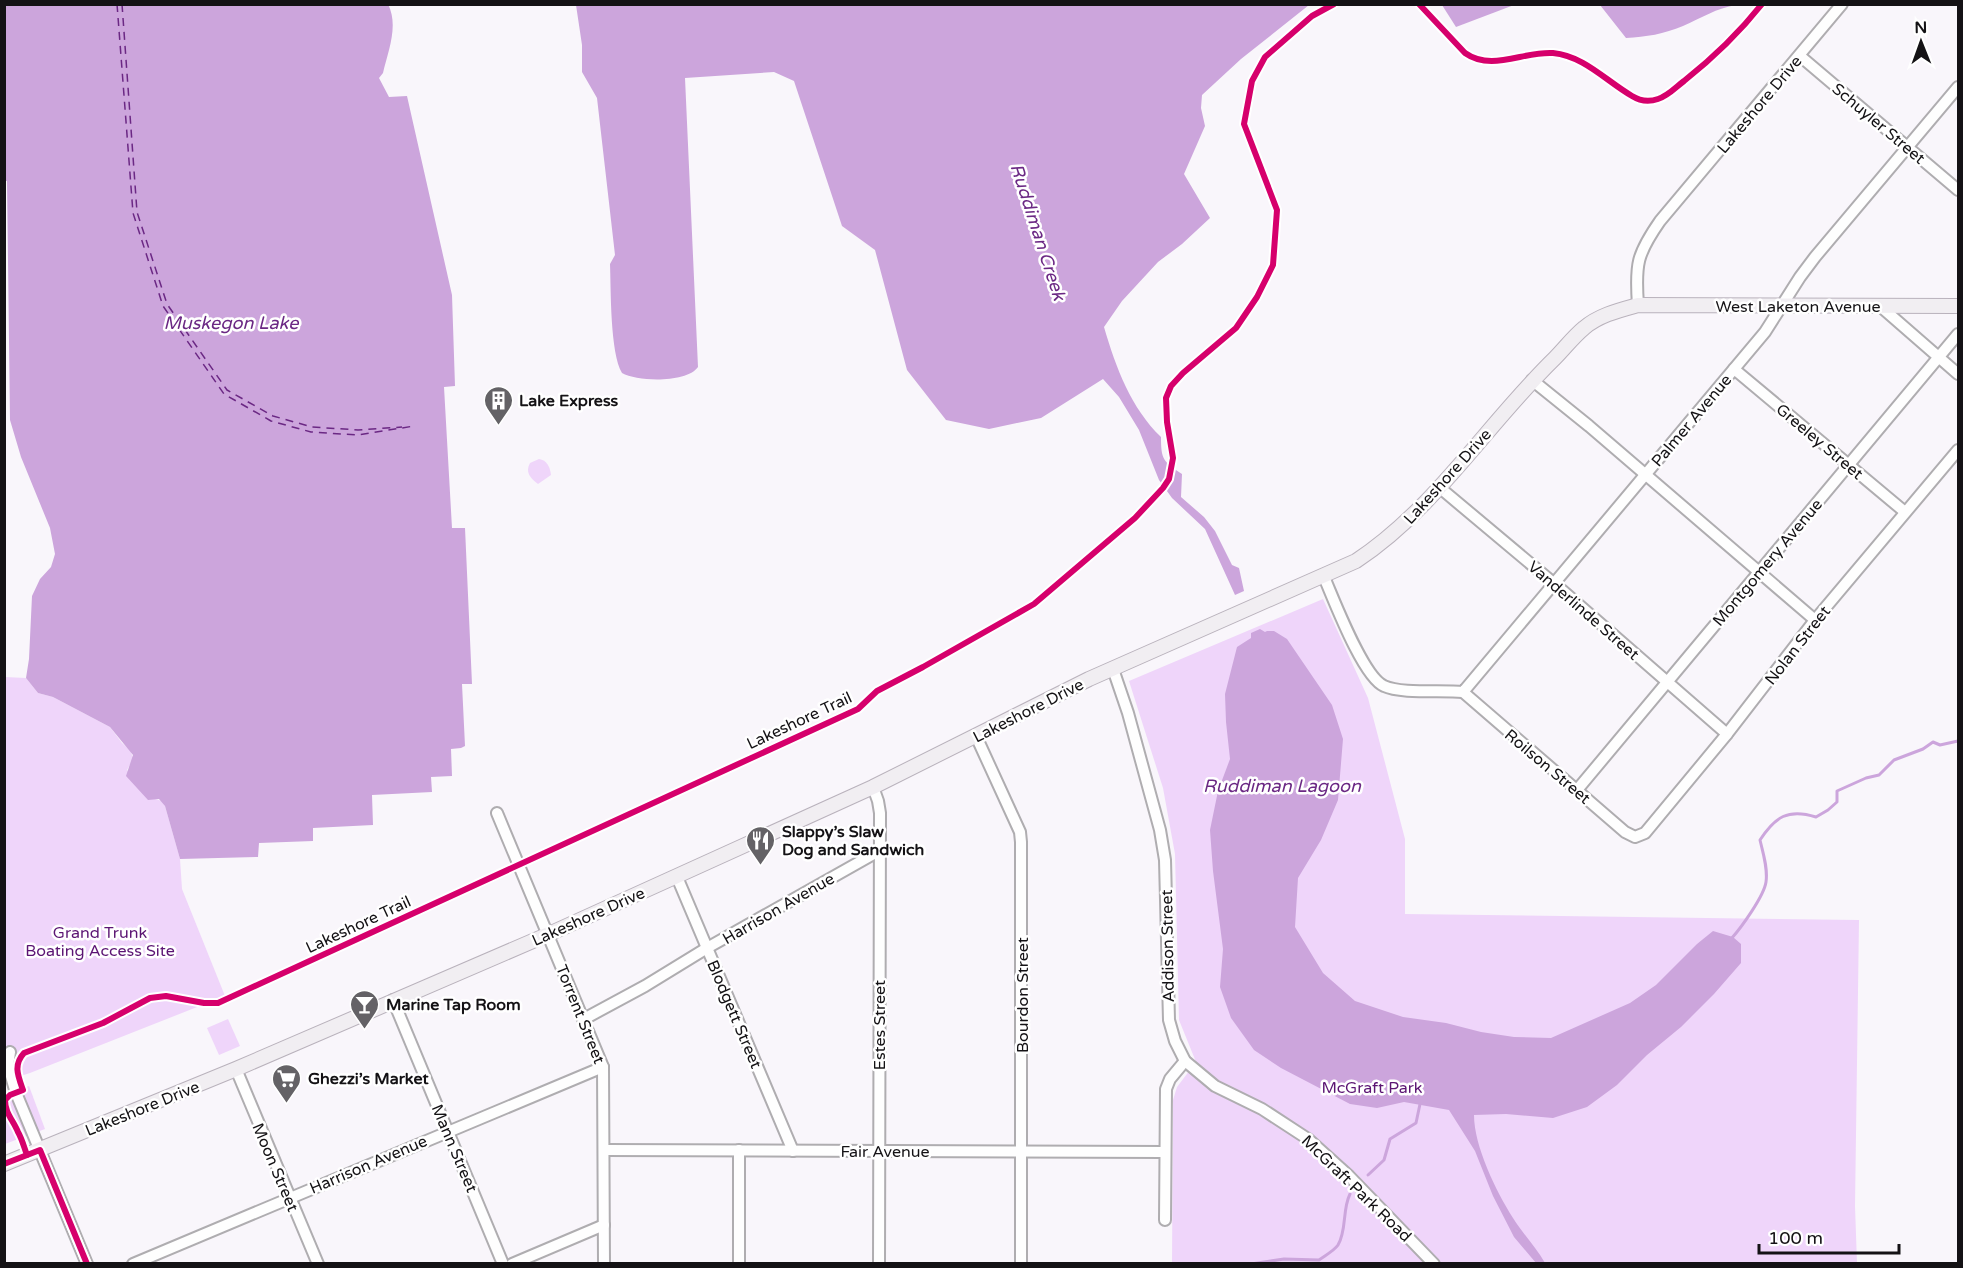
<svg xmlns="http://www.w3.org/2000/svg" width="1963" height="1268" font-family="'Varela Round',sans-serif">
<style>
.green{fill:#efd5fa}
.water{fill:#cca5dc}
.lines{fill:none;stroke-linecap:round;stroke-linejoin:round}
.stream{stroke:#cca5dc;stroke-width:3}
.ferry{stroke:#6b2884;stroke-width:1.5;stroke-dasharray:8 6;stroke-linecap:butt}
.minor-casing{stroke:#afadb0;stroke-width:14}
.major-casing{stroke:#b9b2bc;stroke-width:16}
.minor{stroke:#fefefe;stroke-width:10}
.major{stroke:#f1eef2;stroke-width:14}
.cycleway-casing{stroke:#fff;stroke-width:10}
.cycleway{stroke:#d6006c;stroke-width:6}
.labels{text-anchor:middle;stroke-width:5;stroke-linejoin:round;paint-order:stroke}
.street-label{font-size:16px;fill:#141215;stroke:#fff}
.poi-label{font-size:16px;font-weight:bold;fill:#141215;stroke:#fff;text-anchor:start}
.park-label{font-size:16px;fill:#5b1473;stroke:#fff}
.water-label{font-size:18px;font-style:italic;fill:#6b2884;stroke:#fff}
</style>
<rect width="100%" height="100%" fill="#f9f6fb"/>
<!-- green -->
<g class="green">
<path d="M539 459C547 460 550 467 551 475L538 484C530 478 525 472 530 463Z"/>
<polygon points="1323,599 1368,698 1405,839 1405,914 1859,920 1855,1206 1857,1263 1172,1263 1173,1100 1177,1087 1196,1062 1179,1020 1175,854 1163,788 1129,681"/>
<polygon points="5,677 26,678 38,693 53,697 110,727 122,743 131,751 133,759 127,770 155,799 162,801 165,806 180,859 182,889 225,996 30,1073 5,1081"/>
<polygon points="228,1019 240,1046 219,1055 207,1028"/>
<polygon points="29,1086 45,1129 5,1144 5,1095"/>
</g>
<!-- water -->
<g class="water">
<path d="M388 4C399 26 388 51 383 73L379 78 389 97 407 96 452 295 455 386 444 387 452 528H465L472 684H462L465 746 461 748 451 749 452 776 431 777 432 792 372 795 373 825 313 828V841L259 843 258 857 180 859 165 806 159 799 148 800 126 776 133 755 110 727 53 697 38 693 26 678 29 659 32 596 40 579 51 567 55 554 50 528 21 457 10 420 7 181H4L5 5Z"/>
<path d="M576 5H1309L1241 59 1202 95 1201 108 1205 126 1184 174 1210 218 1182 244 1158 262 1122 301 1104 327C1116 368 1131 408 1161 437 1161 459 1163 462 1182 474L1181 497 1204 517 1215 531 1232 565 1239 568 1244 591 1235 595 1205 529 1172 498 1159 480 1139 430 1119 397 1103 379 1041 418 989 429 946 420 907 370 875 250 842 226 794 81 774 72 685 78 698 367C687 383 638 382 622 373 610 353 611 290 610 264L615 255 597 98 582 72V45Z"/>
<polygon points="1442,5 1514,5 1456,27"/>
<path d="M1600 5H1736C1717 8 1701 18 1683 26 1664 34 1646 37 1626 38Z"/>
<path d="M1260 629 1265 632 1267 631H1274L1287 639 1332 705 1343 739 1338 800 1321 840 1298 878 1295 927 1323 973 1355 1001 1403 1017 1446 1023 1481 1032 1514 1037 1551 1038 1630 1003 1656 985 1697 944 1713 931 1733 937 1741 944V963L1714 994 1681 1027 1647 1055 1617 1085 1587 1107 1553 1118 1506 1114 1474 1115C1474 1146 1496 1191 1513 1218 1523 1234 1536 1247 1545 1263H1536L1514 1237 1493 1196 1475 1151 1449 1110 1404 1102 1377 1108 1350 1104 1281 1068 1254 1050 1231 1018 1220 987 1223 949 1213 871 1210 830 1218 791 1230 759 1226 722 1225 694 1237 647 1251 638V633Z"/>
</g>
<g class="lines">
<!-- stream -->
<g class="stream">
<path d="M1731 939C1741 928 1764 896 1766 882 1768 868 1763 853 1760 840 1775 817 1788 808 1816 817L1828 810 1837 802V791L1866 778 1879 775 1894 760 1923 749 1933 742 1940 745 1958 741"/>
<polyline points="1368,1175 1384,1160 1390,1139 1416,1123 1420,1104"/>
<path d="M1251 1264 1284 1259 1319 1260C1324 1256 1334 1251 1338 1245 1347 1230 1342 1210 1350 1194"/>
</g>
<!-- ferry -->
<g class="ferry">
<polyline points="117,4 133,213 163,306 224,394 271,421 311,432 358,435 414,426"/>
<polyline points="122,4 137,212 167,304 227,390 273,416 312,427 358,430 402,427"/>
</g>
<defs>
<g id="minor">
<polyline points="1800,56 1958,190"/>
<path d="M1638 305C1635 264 1637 254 1660 221L1842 4"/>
<polyline points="1880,306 1958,374"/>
<polyline points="1734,369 1905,512"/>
<polyline points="1532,380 1589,426 1815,620"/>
<polyline points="1439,487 1563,591 1727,734"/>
<path d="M1324 577C1334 600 1363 677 1384 686 1401 694 1442 690 1463 692L1765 332 1800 277 1815 257 1958 87"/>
<polyline points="1113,669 1128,713 1160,830 1165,860 1169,1020 1175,1041 1185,1061 1215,1086 1262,1109 1308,1139 1349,1176 1434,1264"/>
<polyline points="1463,692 1625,832 1635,837 1645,833 1727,734 1815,620 1958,450"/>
<polyline points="976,736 1020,832 1021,842 1021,1264"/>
<polyline points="873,787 878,801 880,813 879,1264"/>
<polyline points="1577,790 1958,334"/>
<polyline points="497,813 603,1067 604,1264"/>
<polyline points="677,877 793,1151"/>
<polyline points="393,1000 503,1264"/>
<polyline points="584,1019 645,986 707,948 879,851"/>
<polyline points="10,1052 8,1066 16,1093 87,1264"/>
<polyline points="236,1069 318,1264"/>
<polyline points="605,1150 1165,1152"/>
<polyline points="1165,1220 1166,1089 1170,1079 1185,1061"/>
<polyline points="133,1264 603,1067"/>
<polyline points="512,1264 604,1225"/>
<polyline points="739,1264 739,1150"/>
</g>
<path id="major" d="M4 1164 236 1069 549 934 873 787 1089 679 1356 561C1436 508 1487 424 1555 358 1565 348 1573 337 1584 328 1599 315 1620 310 1638 305L1958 306"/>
</defs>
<!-- minor casing -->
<use href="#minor" class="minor-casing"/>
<!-- major casing -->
<use href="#major" class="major-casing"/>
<!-- minor -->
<use href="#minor" class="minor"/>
<!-- major -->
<use href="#major" class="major"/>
<defs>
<g id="cycleway">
<path d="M1419 4 1465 53C1492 72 1523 51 1553 53 1584 56 1606 81 1632 96 1640 101 1649 102 1658 99 1668 96 1676 87 1684 81 1713 58 1739 33 1762 4"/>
<path d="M27 1155C24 1147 22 1139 18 1132 13 1120 5 1113 5 1100L10 1095 23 1090C18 1076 13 1065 24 1053L103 1023 150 998 166 996 204 1003H218L858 709 877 691 923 667 1034 604 1135 518 1163 488 1169 479 1173 458 1167 422 1166 398 1171 386 1183 373 1236 328 1257 297 1273 265 1277 210 1244 124 1252 81 1265 57 1312 16 1334 4"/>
<polyline points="4,1164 40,1150 87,1264"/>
</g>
</defs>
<!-- cycleway casing -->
<use href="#cycleway" class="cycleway-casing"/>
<!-- cycleway -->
<use href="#cycleway" class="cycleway"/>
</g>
<!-- icons -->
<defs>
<symbol id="building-pin" viewBox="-11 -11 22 30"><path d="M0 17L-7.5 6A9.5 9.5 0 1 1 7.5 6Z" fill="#646266" stroke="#fff"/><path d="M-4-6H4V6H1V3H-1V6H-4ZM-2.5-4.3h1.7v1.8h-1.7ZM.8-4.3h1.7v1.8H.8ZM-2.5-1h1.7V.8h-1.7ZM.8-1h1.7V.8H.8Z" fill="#fff"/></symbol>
<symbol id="restaurant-pin" viewBox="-11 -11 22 30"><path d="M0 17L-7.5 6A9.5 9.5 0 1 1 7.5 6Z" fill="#646266" stroke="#fff"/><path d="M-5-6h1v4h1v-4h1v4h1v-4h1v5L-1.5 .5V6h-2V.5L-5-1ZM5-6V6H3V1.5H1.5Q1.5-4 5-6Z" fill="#fff"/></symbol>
<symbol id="bar-pin" viewBox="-11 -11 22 30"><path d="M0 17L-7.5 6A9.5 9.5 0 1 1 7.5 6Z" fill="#646266" stroke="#fff"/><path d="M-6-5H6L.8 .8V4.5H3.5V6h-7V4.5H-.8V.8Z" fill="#fff"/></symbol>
<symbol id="supermarket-pin" viewBox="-11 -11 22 30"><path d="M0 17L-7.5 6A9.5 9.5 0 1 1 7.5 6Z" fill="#646266" stroke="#fff"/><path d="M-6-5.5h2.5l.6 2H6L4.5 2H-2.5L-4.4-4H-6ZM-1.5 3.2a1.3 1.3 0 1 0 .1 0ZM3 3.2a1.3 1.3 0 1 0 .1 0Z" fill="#fff"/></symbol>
</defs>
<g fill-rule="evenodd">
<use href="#building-pin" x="482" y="384" width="33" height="45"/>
<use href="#restaurant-pin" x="744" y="824" width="33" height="45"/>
<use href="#bar-pin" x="348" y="988" width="33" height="45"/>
<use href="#supermarket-pin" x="270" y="1062" width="33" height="45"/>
</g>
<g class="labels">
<!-- street labels -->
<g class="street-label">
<text transform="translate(1759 104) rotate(-50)" y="6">Lakeshore Drive</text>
<text transform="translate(1879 123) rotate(40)" y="6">Schuyler Street</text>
<text x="1798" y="312">West Laketon Avenue</text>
<text transform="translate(1691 420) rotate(-50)" y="6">Palmer Avenue</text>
<text transform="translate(1820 441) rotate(40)" y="6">Greeley Street</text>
<text transform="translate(1447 476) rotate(-48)" y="6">Lakeshore Drive</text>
<text transform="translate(1767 562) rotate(-50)" y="6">Montgomery Avenue</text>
<text transform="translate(1584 610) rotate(41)" y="6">Vanderlinde Street</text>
<text transform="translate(1797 645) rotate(-52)" y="6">Nolan Street</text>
<text transform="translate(1028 710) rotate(-27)" y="6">Lakeshore Drive</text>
<text transform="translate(799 720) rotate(-25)" y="6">Lakeshore Trail</text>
<text transform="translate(1548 766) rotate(40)" y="6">Roilson Street</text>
<text transform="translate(778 908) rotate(-30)" y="6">Harrison Avenue</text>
<text transform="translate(588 916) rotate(-24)" y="6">Lakeshore Drive</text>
<text transform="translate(358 924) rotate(-25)" y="6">Lakeshore Trail</text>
<text transform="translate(1167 946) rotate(-91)" y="6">Addison Street</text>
<text transform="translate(1022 995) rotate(-90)" y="6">Bourdon Street</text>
<text transform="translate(581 1014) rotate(68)" y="6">Torrent Street</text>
<text transform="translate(735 1014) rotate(67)" y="6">Blodgett Street</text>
<text transform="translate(879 1025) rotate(-90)" y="6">Estes Street</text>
<text transform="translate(142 1108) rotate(-22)" y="6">Lakeshore Drive</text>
<text transform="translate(455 1148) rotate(67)" y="6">Mann Street</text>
<text x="885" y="1157">Fair Avenue</text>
<text transform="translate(368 1164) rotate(-23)" y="6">Harrison Avenue</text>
<text transform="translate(276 1167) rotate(67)" y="6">Moon Street</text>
<text transform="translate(1357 1188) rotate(44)" y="6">McGraft Park Road</text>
</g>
<!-- poi labels -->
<g class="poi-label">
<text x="519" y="406">Lake Express</text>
<text x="782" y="837">Slappy’s Slaw<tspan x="782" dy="18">Dog and Sandwich</tspan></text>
<text x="386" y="1010">Marine Tap Room</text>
<text x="308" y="1084">Ghezzi’s Market</text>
</g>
<!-- park labels -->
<g class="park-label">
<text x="100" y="938">Grand Trunk<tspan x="100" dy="18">Boating Access Site</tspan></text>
<text x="1372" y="1093">McGraft Park</text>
</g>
<!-- water labels -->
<g class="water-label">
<text transform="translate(1038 232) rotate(72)" y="6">Ruddiman Creek</text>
<text x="231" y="329">Muskegon Lake</text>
<text x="1282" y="792">Ruddiman Lagoon</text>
</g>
</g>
<!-- border -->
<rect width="1963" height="1268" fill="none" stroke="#141215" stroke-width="12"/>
<!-- north arrow -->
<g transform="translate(1921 42) rotate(359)" stroke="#ffffff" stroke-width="4.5" paint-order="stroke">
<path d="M0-4.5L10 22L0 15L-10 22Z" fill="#141215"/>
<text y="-9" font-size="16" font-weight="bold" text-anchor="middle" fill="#141215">N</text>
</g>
<!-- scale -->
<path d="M1759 1244v9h140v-9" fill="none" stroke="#141215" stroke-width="3"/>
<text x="1768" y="1244" font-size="18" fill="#141215" stroke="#ffffff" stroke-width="4.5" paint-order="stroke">100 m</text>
</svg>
